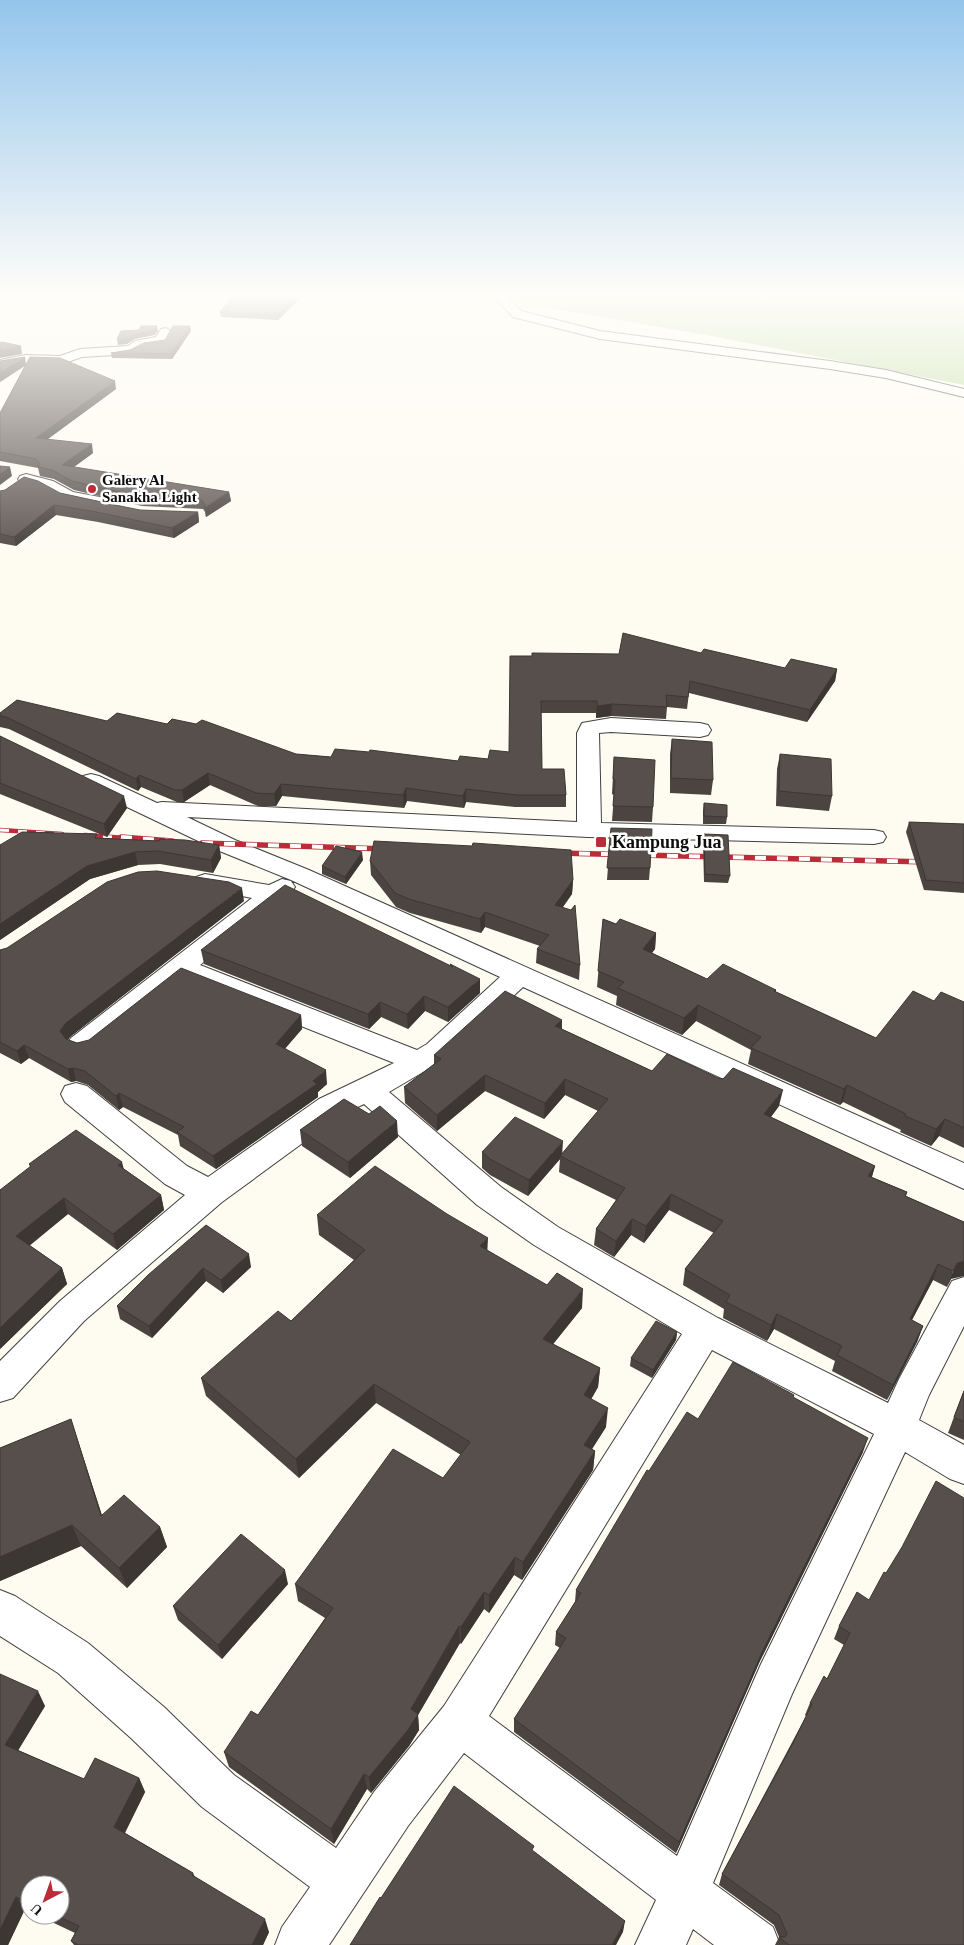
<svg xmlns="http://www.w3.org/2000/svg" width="964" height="1945" font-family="Georgia,serif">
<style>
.forest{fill:#b9d89b}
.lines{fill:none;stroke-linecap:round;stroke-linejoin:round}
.minor-casing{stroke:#414141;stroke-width:2}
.minor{fill:#fff;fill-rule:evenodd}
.rail-far1-casing{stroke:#b92c38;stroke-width:4.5}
.rail-casing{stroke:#b92c38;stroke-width:5.5}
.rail-far1{stroke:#fff;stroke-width:3;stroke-dasharray:9;stroke-linecap:butt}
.rail{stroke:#fff;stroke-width:4;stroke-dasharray:11;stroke-linecap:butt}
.wall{fill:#4b4440}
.shaded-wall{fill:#3d3734}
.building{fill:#574f4b;stroke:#3d3734}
.poi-dot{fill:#b92c38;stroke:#fff;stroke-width:2}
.labels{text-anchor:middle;stroke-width:5;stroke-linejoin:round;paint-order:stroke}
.far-poi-label{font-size:15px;font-weight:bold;fill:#0e0e0e;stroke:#fff;text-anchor:start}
.poi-label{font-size:18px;font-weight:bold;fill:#0e0e0e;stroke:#fff;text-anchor:start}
</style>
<rect width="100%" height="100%" fill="#fefbf1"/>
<!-- forest -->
<polygon class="forest" points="475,296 964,296 964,385 701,334"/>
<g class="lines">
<defs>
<g id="minor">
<polygon points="493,296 505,296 521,311 600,331 830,361 886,370 964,389 964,397 886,378 830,369 600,339 513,317"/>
<polygon points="166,328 172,332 165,343 144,347 131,354 82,357 62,364 25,363 0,368 0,360 25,355 60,356 80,349 128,346 135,341 156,337 161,329"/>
<polygon points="26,474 53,481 73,492 105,498 107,502 105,506 99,507 62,500 41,488 20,482 18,479 20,476"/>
<path d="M611 718 700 723 708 725 711 730 708 735 700 737 611 732 599 733 601 823 874 830 883 832 886 837 883 842 874 844 588 837 187 817 235 840 309 870 964 1163V1189L523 987 447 1058 389 1092 501 1187 558 1227 718 1318 888 1403 899 1379 952 1281 964 1277V1326L929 1395 919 1420 964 1445V1484L950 1479 905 1452 792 1694 713 1883 773 1927 780 1945H714L693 1929 686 1945H635L656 1900 464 1753 408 1826 329 1945H275L282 1927 310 1887 202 1807 132 1739 58 1673 0 1636V1590L15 1596 88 1643 164 1707 234 1775 336 1848 374 1792 444 1706 682 1334 534 1245 477 1205 364 1104 341 1115 222 1202 84 1321 13 1398 0 1402V1361L60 1301 185 1195 165 1184 65 1102 61 1094 65 1086 76 1083 87 1086 187 1166 208 1177 319 1099 394 1063 183 979 91 1052 81 1055 71 1052 66 1045 71 1038 252 898 196 887 192 882 196 877 205 874 269 885 282 879 291 881 295 887 291 893 200 965 417 1050 427 1044 500 977 291 880 217 850 83 786 79 781 83 776 91 774 99 776 157 803 162 802 577 822V733L582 723ZM712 1350 874 1434 761 1664 677 1856 489 1716Z"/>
</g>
</defs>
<!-- minor casing -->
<use href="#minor" class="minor-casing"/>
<!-- minor -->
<use href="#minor" class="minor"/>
<defs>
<g id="rail-far1">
<polyline points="0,830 62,834"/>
<polyline points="85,835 139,839"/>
</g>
<g id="rail">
<polyline points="121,837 172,841"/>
<polyline points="202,843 387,849"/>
<polyline points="557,853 929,862"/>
</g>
</defs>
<!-- rail-far1 casing -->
<use href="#rail-far1" class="rail-far1-casing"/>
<!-- rail casing -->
<use href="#rail" class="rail-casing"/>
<!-- rail-far1 -->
<use href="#rail-far1" class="rail-far1"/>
<!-- rail -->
<use href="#rail" class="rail"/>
</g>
<!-- wall -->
<g class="wall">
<polygon points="302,296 278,320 221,317 220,312"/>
<polygon points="190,326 191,331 172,359 112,358 111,353 130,350 165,340"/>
<polygon points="0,361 26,364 116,389 48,439 93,453 74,467 229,492 231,501 206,517 205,512 203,509 142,506 74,490 54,479 40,476 38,468 0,461 0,413 26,365 0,382"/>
<polygon points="0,491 60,493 140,510 198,512 199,522 174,538 98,522 56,515 16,546 0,543"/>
<polygon points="701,653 785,668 837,669 835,681 807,722 689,693 687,709 667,707 666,719 611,716 596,718 596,713 541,713 542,769 566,795 566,807 515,807 466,802 464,808 407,801 404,808 282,796 276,806 258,806 210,785 184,802 177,802 141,787 138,791 9,729 0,727 0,713 107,721 296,754 331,757 369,752 458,761 488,759 509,752 532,656"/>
<polygon points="0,736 127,808 107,837 0,794"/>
<polygon points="672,739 713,780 711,795 670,793 670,754"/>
<polygon points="780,754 832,796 829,811 776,806 777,769"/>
<polygon points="614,757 653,807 652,822 612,821 614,795 612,794"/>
<polygon points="704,803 727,817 726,824 703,824 703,811"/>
<polygon points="909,822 964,824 964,893 924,890 906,832"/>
<polygon points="611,828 650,868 649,880 607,880"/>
<polygon points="704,834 730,876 728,883 704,882 703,842"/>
<polygon points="98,838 219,845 221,858 213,873 160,864 138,865 90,879 0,940 0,845"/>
<polygon points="363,860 346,884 322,874 322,866"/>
<polygon points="370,861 573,880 572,894 563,907 580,965 579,980 536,963 537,949 540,946 485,927 481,933 410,913 396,907 371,875"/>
<polygon points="244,901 70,1037 67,1040 77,1043 301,1015 302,1029 285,1048 327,1084 318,1092 318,1097 216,1169 180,1146 178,1135 123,1107 119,1110 88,1085 76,1081 71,1082 29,1058 21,1064 0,1053 0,950"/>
<polygon points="603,919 616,924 656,933 655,949 652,953 707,979 776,990 776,992 876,1038 934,1001 964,1002 964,1148 939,1136 931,1146 900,1132 901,1130 843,1102 840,1105 748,1064 751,1050 696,1021 682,1035 616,1005 617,996 597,987"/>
<polygon points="201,950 450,966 450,964 480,993 448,1022 425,1011 408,1029 381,1017 369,1029 204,964"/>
<polygon points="562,1020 562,1029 652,1071 718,1078 779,1106 771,1117 875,1166 872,1177 907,1192 906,1196 964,1222 951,1279 947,1287 933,1280 912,1320 923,1326 917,1342 887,1400 832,1371 835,1361 774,1329 767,1341 723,1318 724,1309 683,1285 685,1269 714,1233 669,1210 644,1243 631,1235 614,1257 594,1245 596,1229 616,1200 559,1172 560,1159 528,1196 490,1175 482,1168 482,1152 562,1154 598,1111 565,1095 544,1119 485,1091 437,1131 405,1103 404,1087 434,1064 434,1055"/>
<polygon points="369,1114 398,1137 350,1178 302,1146 300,1130"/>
<polygon points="29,1164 124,1169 161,1195 164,1210 117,1250 68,1214 29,1245 62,1268 67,1284 0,1349 30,1167"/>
<polygon points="317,1215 487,1250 582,1308 553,1344 600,1368 598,1387 591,1399 606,1427 592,1449 595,1451 593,1470 522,1580 514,1575 489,1613 484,1609 461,1644 460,1643 418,1715 419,1730 409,1746 371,1793 367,1789 334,1844 229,1767 224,1752 258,1715 325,1618 298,1601 295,1584 443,1478 461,1455 376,1403 299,1478 206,1396 201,1378 291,1321 354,1260 319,1235"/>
<polygon points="206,1225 251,1267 223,1293 206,1281 152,1338 120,1319 117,1306"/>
<polygon points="677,1332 676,1340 652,1378 630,1366 631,1358"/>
<polygon points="964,1390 964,1440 948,1433"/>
<polygon points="794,1395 793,1398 863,1452 759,1663 676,1853 514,1732 514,1719 560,1648 555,1645 556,1632 575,1602 576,1590 649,1471 698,1419"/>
<polygon points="71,1419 78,1441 102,1516 160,1527 167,1547 127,1588 81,1546 0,1581 0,1448"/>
<polygon points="288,1584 222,1659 178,1620 173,1606"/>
<polygon points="857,1592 964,1945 775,1945 779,1937 774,1925 719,1885 722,1874 806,1716 805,1715 810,1703 827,1679 844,1645 834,1639 839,1626"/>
<polygon points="0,1674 45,1706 18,1750 84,1779 139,1778 145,1792 125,1833 193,1873 195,1877 269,1932 263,1945 74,1945 71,1941 75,1933 37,1915 60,1915 30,1885 30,1912 25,1909 8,1945 0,1945"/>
</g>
<!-- shaded-wall -->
<g class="shaded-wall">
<polygon points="297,296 302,296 278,320 278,315"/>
<polygon points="157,326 158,331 155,335 135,339 127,344 118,345 117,339"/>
<polygon points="190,326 191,331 172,359 171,354"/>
<polygon points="21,346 22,354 0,358 0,350"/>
<polygon points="25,357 26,365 0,382 0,373"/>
<polygon points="115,381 116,389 38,446 36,438"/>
<polygon points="92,444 93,453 64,474 62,465"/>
<polygon points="10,467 12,476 0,485 0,474"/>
<polygon points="229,492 231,501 206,517 205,508"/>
<polygon points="54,505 56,515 16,546 14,537"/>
<polygon points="198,512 199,522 174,538 172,528"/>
<polygon points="837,669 835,681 807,722 810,710"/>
<polygon points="612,704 611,716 596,718 597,706"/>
<polygon points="208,773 210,785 184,802 182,790"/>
<polygon points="139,775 141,787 138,791 136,779"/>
<polygon points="281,784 282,796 276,806 274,794"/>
<polygon points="406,788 407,801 404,808 403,795"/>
<polygon points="466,789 466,802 464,808 463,796"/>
<polygon points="124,796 127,808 107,837 104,824"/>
<polygon points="219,845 221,858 213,873 211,860"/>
<polygon points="135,852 138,865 90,879 0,940 0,924 87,866"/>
<polygon points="362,852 363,860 346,884 345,877"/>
<polygon points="573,880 572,894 554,919 555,905"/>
<polygon points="242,888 244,901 70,1037 64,1045 60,1031 66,1023"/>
<polygon points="485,912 485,927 481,933 480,919"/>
<polygon points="656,933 655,949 642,965 643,949"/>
<polygon points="480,979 480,993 448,1022 448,1007"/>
<polygon points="424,996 425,1011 408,1029 407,1014"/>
<polygon points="380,1002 381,1017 369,1029 368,1014"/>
<polygon points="698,1005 696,1021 682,1035 684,1018"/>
<polygon points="301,1015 302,1029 278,1057 276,1044"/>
<polygon points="562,1020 561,1036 555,1026"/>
<polygon points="24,1045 29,1058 21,1064 17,1051"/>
<polygon points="73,1068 76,1081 71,1082 68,1069"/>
<polygon points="326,1070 327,1084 318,1092 318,1097 216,1169 213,1156 313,1081"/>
<polygon points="485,1075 485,1091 437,1131 437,1115"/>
<polygon points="565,1079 565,1095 544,1119 545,1103"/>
<polygon points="847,1085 843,1102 840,1105 844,1089"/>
<polygon points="783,1090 779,1106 761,1130 764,1114"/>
<polygon points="119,1093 123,1107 119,1110 116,1096"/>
<polygon points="945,1119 939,1136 931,1146 936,1129"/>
<polygon points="397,1121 398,1137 350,1178 348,1162"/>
<polygon points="563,1141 562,1157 560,1156 560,1159 528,1196 529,1180"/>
<polygon points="122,1162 126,1178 118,1165"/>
<polygon points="875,1166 870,1182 868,1176"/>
<polygon points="671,1194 669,1210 644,1243 646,1226"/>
<polygon points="161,1195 164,1210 117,1250 113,1234"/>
<polygon points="64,1198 68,1214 22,1252 16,1236"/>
<polygon points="632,1219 631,1235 614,1257 616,1241"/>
<polygon points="488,1238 487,1258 480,1246"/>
<polygon points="249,1254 251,1267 223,1293 221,1280"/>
<polygon points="964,1261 964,1276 951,1279 947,1287 953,1271 957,1263"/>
<polygon points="938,1264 933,1280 904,1335 910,1319"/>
<polygon points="62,1268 67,1284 0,1349 0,1328"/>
<polygon points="203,1268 206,1281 152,1338 149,1326"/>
<polygon points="583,1289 582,1308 542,1358 543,1339"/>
<polygon points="777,1314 774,1329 767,1341 771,1325"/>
<polygon points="923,1326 917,1342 887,1400 893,1385"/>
<polygon points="677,1332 676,1340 652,1378 653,1370"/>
<polygon points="600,1368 598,1387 583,1414 584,1395"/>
<polygon points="374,1384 376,1403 299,1478 296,1459"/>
<polygon points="608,1408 606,1427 583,1463 584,1445"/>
<polygon points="71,1419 78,1441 109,1537 101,1516"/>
<polygon points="868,1438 863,1452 759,1663 676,1853 679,1842 763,1650"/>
<polygon points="595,1451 593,1470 522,1580 523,1562"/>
<polygon points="72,1525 81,1546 0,1581 0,1557"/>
<polygon points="160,1527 167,1547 127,1588 119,1568"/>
<polygon points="515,1557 514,1575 489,1613 489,1595"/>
<polygon points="285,1570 288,1584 222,1659 218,1645"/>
<polygon points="484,1592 484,1609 461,1644 461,1627"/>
<polygon points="459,1626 460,1643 418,1715 419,1730 409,1746 371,1793 369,1777 411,1709"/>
<polygon points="38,1691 45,1706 13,1759 5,1745"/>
<polygon points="364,1774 367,1789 334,1844 331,1829"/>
<polygon points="139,1778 145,1792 121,1840 114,1827"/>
<polygon points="16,1897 25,1909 8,1945 0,1945 0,1930"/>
<polygon points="265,1919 269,1932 263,1945 252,1945"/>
<polygon points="625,1921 623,1932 616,1945 612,1945"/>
</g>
<!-- building -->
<g class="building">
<polygon points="233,296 297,296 278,315 220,312"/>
<polygon points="141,326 157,326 154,330 134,334 126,339 117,339 121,331 139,330"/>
<polygon points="173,326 190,326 171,354 111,353 130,350 144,343 165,340"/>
<polygon points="2,342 21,346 0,350 0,343"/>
<polygon points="25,357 0,373 0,361"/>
<polygon points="30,357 60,358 115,381 36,438 92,444 62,465 229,492 205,508 205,505 202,500 141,497 72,481 52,470 38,467 40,464 36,459 0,452 0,413"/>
<polygon points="0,466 10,467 0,474"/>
<polygon points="24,477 38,481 60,493 120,506 140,510 198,512 172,528 96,512 54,505 14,537 0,534 0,491 5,490"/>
<polygon points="623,633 701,653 704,649 785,668 791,659 837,669 810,710 690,681 688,697 666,695 667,707 612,704 597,706 597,701 541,701 542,769 564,769 566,795 516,795 466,789 463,796 406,788 403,795 281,784 274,794 256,793 208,773 182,790 175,790 139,775 136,779 6,717 0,716 0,713 17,700 107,721 117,713 167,724 172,719 196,724 202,720 296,754 331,757 335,749 369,752 370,750 458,761 460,756 488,759 490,750 509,752 510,656 532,656 532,653 619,654"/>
<polygon points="0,736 124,796 104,824 0,783"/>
<polygon points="672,739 712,742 713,780 671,778"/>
<polygon points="780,754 831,759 832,796 779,791"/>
<polygon points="614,757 655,760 653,807 613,806 615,780 613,779"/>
<polygon points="704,803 727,805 727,817 704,816"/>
<polygon points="909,822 964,824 964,883 926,880"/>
<polygon points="611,828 652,829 650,868 607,868"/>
<polygon points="22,832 97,834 95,838 159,841 160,839 185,840 219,845 211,860 158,851 135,852 87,866 0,924 0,845"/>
<polygon points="704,834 728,835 730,876 705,874"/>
<polygon points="374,841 472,846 473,843 571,850 573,880 555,905 571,910 575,905 580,965 537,949 549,935 485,912 480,919 409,899 395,893 370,861"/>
<polygon points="336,846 362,852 345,877 322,866"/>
<polygon points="157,871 229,882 242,888 66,1023 60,1031 66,1039 77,1043 89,1040 181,968 301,1015 276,1044 326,1070 313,1081 317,1084 213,1156 177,1132 184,1127 119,1093 116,1096 85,1071 73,1068 68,1069 24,1045 17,1051 0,1042 0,950 7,948 107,882 138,872"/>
<polygon points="285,885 453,967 450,964 480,979 448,1007 424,996 407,1014 380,1002 368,1014 201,950"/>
<polygon points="603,919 616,924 620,919 656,933 643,949 707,979 723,964 776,990 774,991 876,1038 913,991 934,1001 941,992 964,1002 964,1128 945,1119 936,1129 905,1116 906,1114 847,1085 844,1089 751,1048 761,1037 698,1005 684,1018 618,988 624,982 598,971"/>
<polygon points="505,991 562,1020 555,1026 652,1071 667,1054 718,1078 723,1079 733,1068 783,1090 764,1114 875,1166 868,1176 907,1192 905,1196 964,1222 964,1261 957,1263 953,1271 938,1264 910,1319 923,1326 893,1385 837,1355 842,1346 777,1314 771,1325 726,1302 730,1295 685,1269 723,1221 671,1194 646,1226 632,1219 616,1241 596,1229 625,1188 560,1156 608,1099 565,1079 545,1103 485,1075 437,1115 404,1087 441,1059 434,1055"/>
<polygon points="344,1099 369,1114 380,1106 397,1121 348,1162 300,1130"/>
<polygon points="515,1117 563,1141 529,1180 490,1159 482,1152"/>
<polygon points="76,1130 122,1162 118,1165 161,1195 113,1234 64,1198 16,1236 62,1268 0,1328 0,1190 31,1166 29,1164"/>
<polygon points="375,1166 447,1214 488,1238 480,1246 547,1285 557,1273 583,1289 543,1339 600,1368 584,1395 608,1408 584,1445 595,1451 523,1562 515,1557 489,1595 484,1592 461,1627 459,1626 411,1709 418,1714 408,1730 369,1777 364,1774 331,1829 224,1752 251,1711 258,1715 333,1608 295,1584 393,1449 443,1478 470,1442 374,1384 296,1459 201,1378 278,1311 291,1321 365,1250 317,1215"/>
<polygon points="206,1225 249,1254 221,1280 203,1268 149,1326 117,1306 148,1275"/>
<polygon points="656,1321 677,1332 653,1370 631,1358"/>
<polygon points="733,1362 794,1395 793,1397 868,1438 763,1650 679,1842 514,1719 566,1638 556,1632 581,1593 576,1590 647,1470 649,1471 687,1412 698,1419"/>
<polygon points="964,1391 964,1422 954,1417"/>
<polygon points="71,1419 101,1516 124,1495 160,1527 119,1568 72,1525 0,1557 0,1448"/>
<polygon points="936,1481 964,1498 964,1945 789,1945 779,1937 785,1937 787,1934 779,1915 722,1874 793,1743 812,1704 810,1703 824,1676 827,1679 850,1633 839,1626 857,1592 869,1600 884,1572 886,1573 902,1547"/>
<polygon points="241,1534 285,1570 218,1645 173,1606"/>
<polygon points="0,1674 38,1691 5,1745 84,1779 95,1758 139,1778 114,1827 193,1873 192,1875 265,1919 252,1945 78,1945 71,1941 79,1926 55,1915 60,1915 60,1885 30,1885 30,1903 16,1897 0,1930"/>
<polygon points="454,1786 534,1846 532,1850 625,1921 612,1945 350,1945 380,1897 381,1898"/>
</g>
<!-- sky -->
<linearGradient id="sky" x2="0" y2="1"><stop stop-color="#94c5ec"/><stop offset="0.52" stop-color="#fffdf9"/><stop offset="1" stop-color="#fffdf9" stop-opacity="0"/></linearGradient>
<rect width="964" height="568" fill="url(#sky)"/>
<!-- markers -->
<g class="poi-dot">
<circle cx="92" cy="489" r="5"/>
<rect x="595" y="836" width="12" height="12" rx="2.5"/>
</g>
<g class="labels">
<!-- far-poi labels -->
<g class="far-poi-label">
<text x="102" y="485">Galery Al<tspan x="102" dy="17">Sanakha Light</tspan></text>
</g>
<!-- poi labels -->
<g class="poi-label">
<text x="612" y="848">Kampung Jua</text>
</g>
</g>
<!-- north arrow -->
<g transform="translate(45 1900) rotate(221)"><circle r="24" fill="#ffffff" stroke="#9f9f9f"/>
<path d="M0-4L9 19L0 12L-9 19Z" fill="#b92c38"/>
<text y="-8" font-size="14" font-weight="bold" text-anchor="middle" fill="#0e0e0e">U</text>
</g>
</svg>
